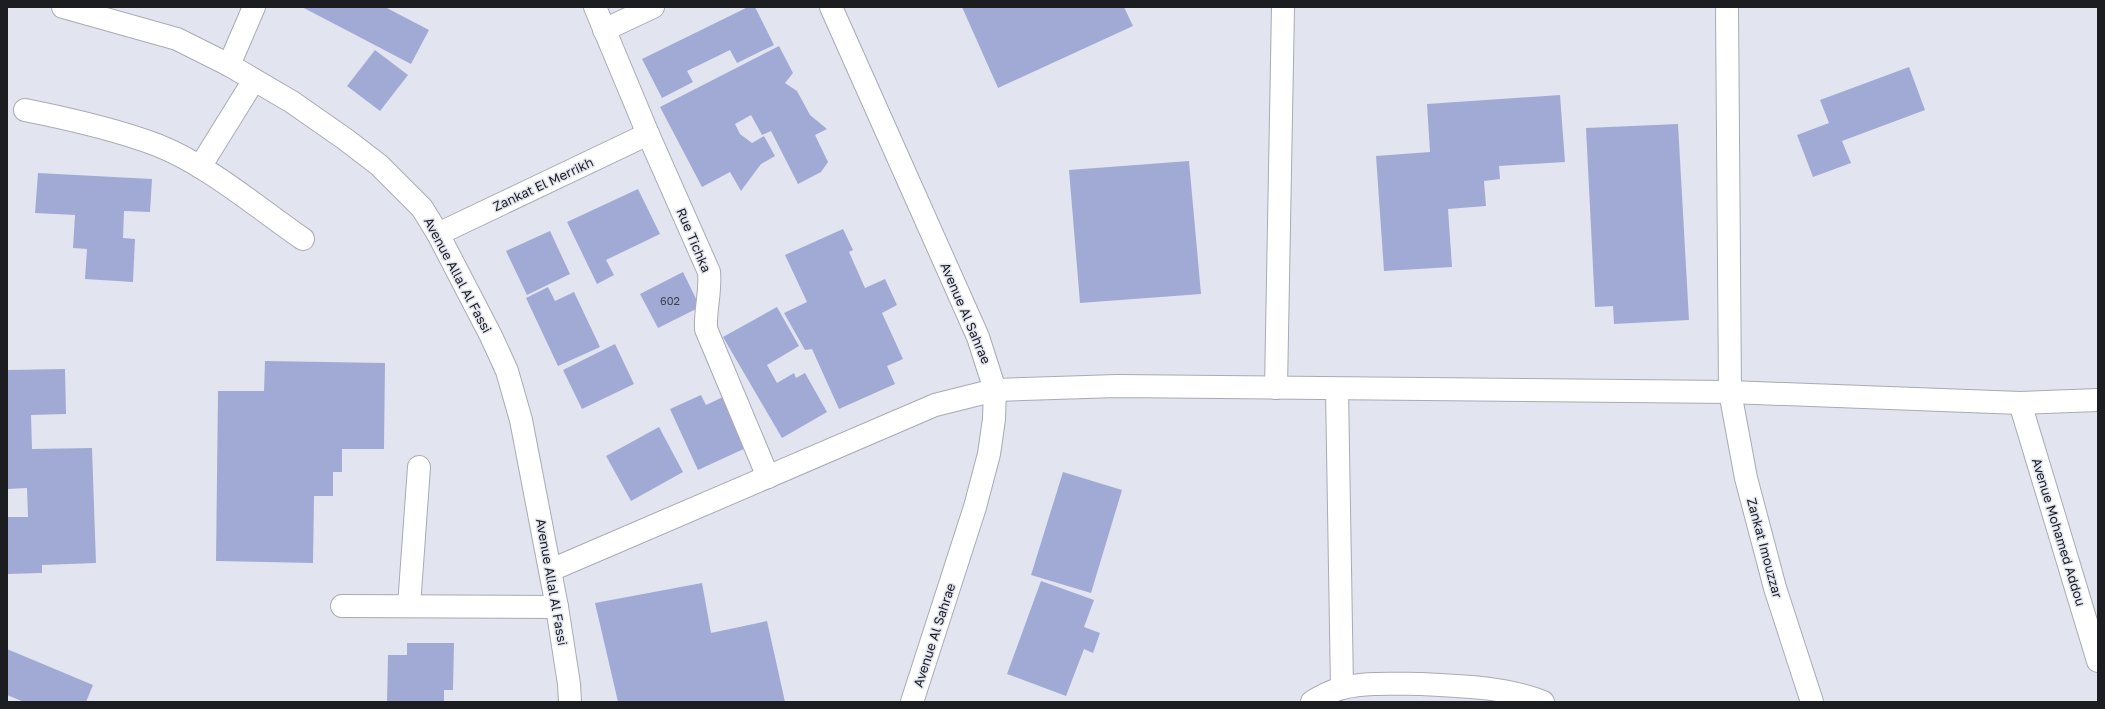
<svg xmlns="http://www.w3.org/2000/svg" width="2105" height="709" font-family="'Golos Text',sans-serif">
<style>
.building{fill:#a1aad5}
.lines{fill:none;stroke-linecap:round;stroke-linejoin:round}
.minor-casing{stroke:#a8aab6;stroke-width:24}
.minor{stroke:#fff;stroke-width:22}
.labels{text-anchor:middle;stroke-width:3;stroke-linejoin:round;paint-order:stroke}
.number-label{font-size:11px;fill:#3d404e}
.street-label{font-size:13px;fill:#1c1d21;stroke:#e2e5f0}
</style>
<rect width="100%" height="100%" fill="#e2e5f0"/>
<!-- building -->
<g class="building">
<polygon points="302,7 385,7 429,30 411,64"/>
<polygon points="748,7 755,7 774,45 737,63 730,50 687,71 693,82 662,98 642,59"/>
<polygon points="962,7 1124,7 1133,26 998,88"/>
<polygon points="779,46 793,73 785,83 797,91 810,115 827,129 815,135 828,162 821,172 798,184 771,131 762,135 751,115 735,124 740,134 752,143 764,136 775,156 761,164 741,191 730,172 702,187 660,107"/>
<polygon points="375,50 408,75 380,111 347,86"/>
<polygon points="1909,67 1925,110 1842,141 1851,163 1813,177 1797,135 1829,123 1820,100"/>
<polygon points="1560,95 1565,162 1499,166 1500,179 1484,181 1486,206 1448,209 1452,267 1384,271 1376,156 1430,152 1427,104"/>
<polygon points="1678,124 1689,320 1614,324 1613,306 1595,307 1586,128"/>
<polygon points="1189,161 1201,294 1080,303 1069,170"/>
<polygon points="38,173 152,179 150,212 124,211 123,238 135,239 133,282 85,279 87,249 73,248 75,215 35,213"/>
<polygon points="638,189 660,234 606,260 614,275 597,284 567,222"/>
<polygon points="843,229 853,250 849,252 865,288 885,279 897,305 882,313 903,359 887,366 895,384 839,409 812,349 805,350 784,313 807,302 785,255"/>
<polygon points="550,231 570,274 527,295 506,251"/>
<polygon points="683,272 700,307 658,328 640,294"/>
<polygon points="548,287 555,301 574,292 600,347 558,366 526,298"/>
<polygon points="777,307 799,346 767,365 777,383 794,373 796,378 805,373 827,412 782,438 723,337"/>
<polygon points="615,344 634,384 582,409 563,370"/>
<polygon points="265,361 385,363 384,449 342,449 342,472 333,472 333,496 314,496 313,563 216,561 218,391 264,391"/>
<polygon points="65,369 66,414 31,415 32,449 92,448 96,563 42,565 42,573 7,574 7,517 28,517 27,488 7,489 7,370"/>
<polygon points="701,395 706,405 725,396 748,447 698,470 670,409"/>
<polygon points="659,427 683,472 631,501 606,456"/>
<polygon points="1063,472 1122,490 1091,593 1031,575"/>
<polygon points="1041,581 1094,600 1084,627 1100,633 1093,653 1084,649 1066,696 1007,674"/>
<polygon points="702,583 711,633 767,621 785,702 618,702 595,603"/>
<polygon points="407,643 454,643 453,690 444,690 444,702 387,702 388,655 407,655"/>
<polygon points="7,649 93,685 86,702 24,702 7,695"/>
</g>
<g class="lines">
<defs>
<g id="minor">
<polyline points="63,7 177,39 229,65 292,102 345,139 379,165 422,208 438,234 491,336 507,371 521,420 557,607 569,684 570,702"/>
<path d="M595 7 648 134 709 272C711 291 705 310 706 329L768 477"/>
<polyline points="831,7 978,337 995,390 994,419 989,454 975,507 912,702"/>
<polyline points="1727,7 1730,392 1746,478 1775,588 1812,702"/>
<polyline points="604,30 653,7"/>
<polyline points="229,65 254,7"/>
<path d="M25 110C70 119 115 129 157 145 208 165 258 208 303 239"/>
<polyline points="200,167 254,80"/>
<polyline points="438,234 648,134"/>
<polyline points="1276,388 1283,7"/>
<polyline points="1337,389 1342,688"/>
<polyline points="2020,403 2098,661"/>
<polyline points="551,570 935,405 995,390 1117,386 1730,392 2020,403 2098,400"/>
<polyline points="342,606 557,607"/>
<polyline points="409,606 419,467"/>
<path d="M1312 702C1321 696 1332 691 1342 688 1368 682 1396 684 1422 684 1463 686 1505 687 1543 702"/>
</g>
</defs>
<!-- minor casing -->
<use href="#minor" class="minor-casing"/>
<!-- minor -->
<use href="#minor" class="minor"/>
</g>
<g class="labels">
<!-- number labels -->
<g class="number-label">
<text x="670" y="305">602</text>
</g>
<!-- street labels -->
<g class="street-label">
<text transform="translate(543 184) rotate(-25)" y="5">Zankat El Merrikh</text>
<text transform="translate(694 240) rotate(67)" y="5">Rue Tichka</text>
<text transform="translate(458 275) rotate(62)" y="5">Avenue Allal Al Fassi</text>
<text transform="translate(966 313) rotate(67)" y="5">Avenue Al Sahrae</text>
<text transform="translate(2059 532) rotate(73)" y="5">Avenue Mohamed Addou</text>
<text transform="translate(1765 548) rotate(75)" y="5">Zankat Imouzzar</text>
<text transform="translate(552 582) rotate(80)" y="5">Avenue Allal Al Fassi</text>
<text transform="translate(934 635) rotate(-72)" y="5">Avenue Al Sahrae</text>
</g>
</g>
<!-- border -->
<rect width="2105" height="709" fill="none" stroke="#1c1d21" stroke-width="16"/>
</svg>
